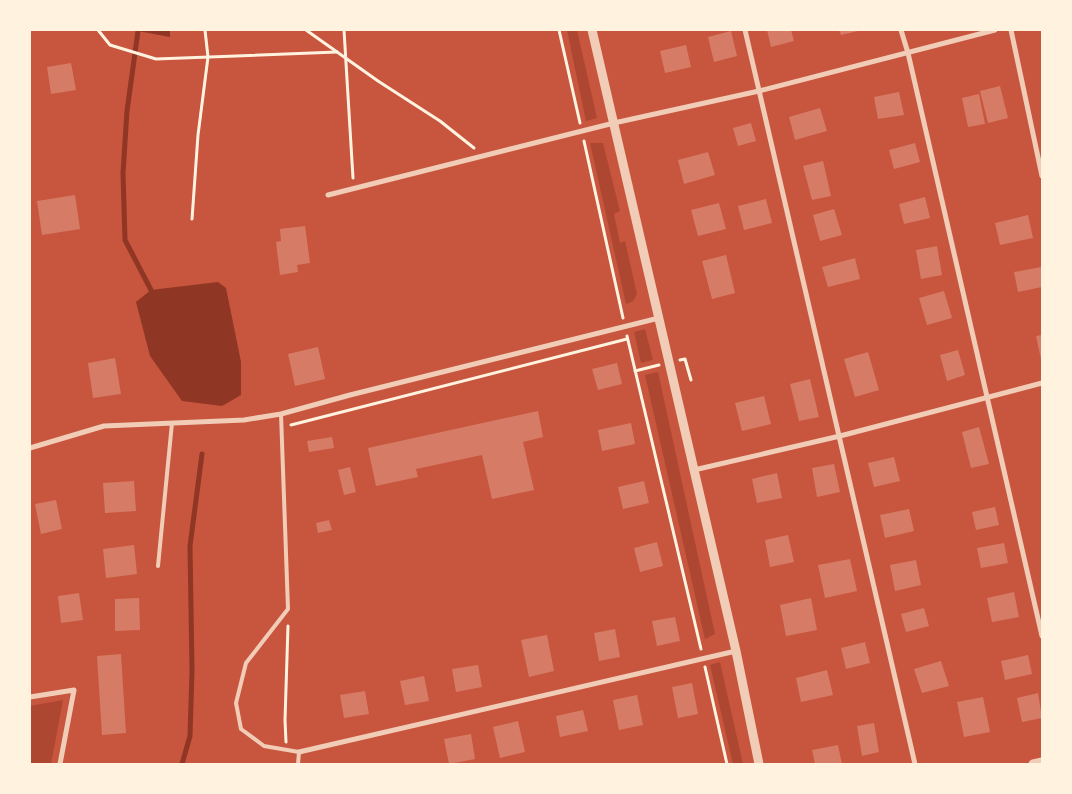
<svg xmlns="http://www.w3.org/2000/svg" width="1072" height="794" font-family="Literata,serif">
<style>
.green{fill:#ae4732}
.water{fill:#8f3625}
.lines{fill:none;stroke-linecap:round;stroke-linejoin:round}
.stream{stroke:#8f3625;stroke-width:5}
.building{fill:#d67c66}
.path{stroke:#fff3e0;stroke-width:3}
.service{stroke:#f1ccb7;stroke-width:4}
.minor{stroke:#f1ccb7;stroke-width:5}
.tertiary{stroke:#f1ccb7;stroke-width:9}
</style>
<rect width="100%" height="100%" fill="#c8553d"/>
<!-- green -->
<g class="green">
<polygon points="567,30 577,30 597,118 586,121"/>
<polygon points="590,143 603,143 620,211 614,214 620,243 625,241 637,294 633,301 626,304"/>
<polygon points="645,329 653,360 641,363 634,332"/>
<polygon points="658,372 715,634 705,639 645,375"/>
<polygon points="720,662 743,764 733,764 710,665"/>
<polygon points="63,700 51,764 30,764 30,706"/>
</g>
<!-- water -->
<g class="water">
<polygon points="137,30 170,30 170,37 138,31"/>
<polygon points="218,282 226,288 241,362 241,395 222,406 182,401 150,356 136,302 151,290"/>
</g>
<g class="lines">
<!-- stream -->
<g class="stream">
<polyline points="138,31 127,111 123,173 125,240 151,290"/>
<polyline points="182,764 190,736 192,671 190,546 202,454"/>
</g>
</g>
<!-- building -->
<g class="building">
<polygon points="767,30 791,30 794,41 771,47"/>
<polygon points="839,30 858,30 858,31 841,35"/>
<polygon points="731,31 737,56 714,62 708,37"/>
<polygon points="686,45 691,67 665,73 660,51"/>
<polygon points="71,63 76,90 51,94 47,67"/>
<polygon points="1000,86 1008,118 988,123 980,91"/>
<polygon points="899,92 904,115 878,119 874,97"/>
<polygon points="979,94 985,124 968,127 962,98"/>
<polygon points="820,108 827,131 795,140 789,117"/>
<polygon points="751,123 756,141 738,146 733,128"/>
<polygon points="915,143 920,162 894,169 889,150"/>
<polygon points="708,152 715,175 684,184 678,160"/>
<polygon points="823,161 831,196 812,200 803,166"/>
<polygon points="75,195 80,229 42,235 37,201"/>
<polygon points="925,197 930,218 904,224 899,204"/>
<polygon points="766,199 772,223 744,230 738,206"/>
<polygon points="719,203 726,229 698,236 691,210"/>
<polygon points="834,209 842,235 820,241 813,215"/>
<polygon points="1028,215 1033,238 1000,245 995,223"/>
<polygon points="305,226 310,263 297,265 298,272 280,275 276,242 281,241 280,229"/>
<polygon points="937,246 942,275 921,279 916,250"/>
<polygon points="726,255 735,293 712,299 702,261"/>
<polygon points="855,258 860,279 828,287 822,267"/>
<polygon points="1041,267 1042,287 1018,292 1014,272"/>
<polygon points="944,291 952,318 927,325 919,298"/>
<polygon points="1042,335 1042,358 1041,359 1036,336"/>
<polygon points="318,347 325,379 295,386 288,354"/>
<polygon points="958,350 965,375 947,381 940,355"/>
<polygon points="868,352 879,390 855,397 844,359"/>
<polygon points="115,358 121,394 93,398 88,363"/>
<polygon points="617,363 622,384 598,390 592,369"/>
<polygon points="810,379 819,417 799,421 790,384"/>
<polygon points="764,396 771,424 742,431 735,403"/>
<polygon points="538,411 543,437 523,442 534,490 492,499 482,455 416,469 418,477 376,486 368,448"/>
<polygon points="631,423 635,444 602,451 598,430"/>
<polygon points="979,427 989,464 971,468 962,432"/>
<polygon points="332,437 334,448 309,452 307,441"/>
<polygon points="894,457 900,481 874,487 868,463"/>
<polygon points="834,464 840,492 817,497 812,468"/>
<polygon points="350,467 356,492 344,495 338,470"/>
<polygon points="777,473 782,498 757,503 752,479"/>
<polygon points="134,481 136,511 105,513 103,483"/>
<polygon points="644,481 649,503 623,509 618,487"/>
<polygon points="56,500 62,529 41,534 35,504"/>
<polygon points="995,507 999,525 976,530 972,512"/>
<polygon points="909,509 914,531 885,538 880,515"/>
<polygon points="329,520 332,530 318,533 316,523"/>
<polygon points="788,535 794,562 770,567 765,540"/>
<polygon points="657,542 663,566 640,572 634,548"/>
<polygon points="1004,543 1008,563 981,568 977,548"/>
<polygon points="134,545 137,574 106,578 103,549"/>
<polygon points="850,559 857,591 825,598 818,565"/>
<polygon points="916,560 921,585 895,591 890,565"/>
<polygon points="1014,592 1019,617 992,622 987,598"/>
<polygon points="79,593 83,620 61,623 58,596"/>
<polygon points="139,598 140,630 115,631 115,599"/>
<polygon points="811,598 817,630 786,636 780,605"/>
<polygon points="924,608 929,626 906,632 901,614"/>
<polygon points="675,617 680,641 657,646 652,621"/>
<polygon points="615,629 620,657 599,661 594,633"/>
<polygon points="547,635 554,671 529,677 521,640"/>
<polygon points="865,642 870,663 846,669 841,648"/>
<polygon points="121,654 126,733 102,735 97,656"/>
<polygon points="1028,655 1032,674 1005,680 1001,661"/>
<polygon points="941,661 949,686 922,693 914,669"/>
<polygon points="478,665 482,687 456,692 452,669"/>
<polygon points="827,670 833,695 801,702 796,678"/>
<polygon points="424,676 429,701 405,705 400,681"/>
<polygon points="692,683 698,714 678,718 672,687"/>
<polygon points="365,691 369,714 344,718 340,695"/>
<polygon points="1038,693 1042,718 1022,722 1017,698"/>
<polygon points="637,695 643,725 619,730 613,700"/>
<polygon points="983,697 990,732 964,737 957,702"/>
<polygon points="583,710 588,731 560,737 556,716"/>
<polygon points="518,721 525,752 500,758 493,727"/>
<polygon points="874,723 879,752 862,756 857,726"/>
<polygon points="471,734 475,759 449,764 444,739"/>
<polygon points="838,745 842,764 815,764 812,750"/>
</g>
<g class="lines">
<!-- path -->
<g class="path">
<polyline points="98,30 110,45 156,59 337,52"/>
<polyline points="306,30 378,81 440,121 474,148"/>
<polyline points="344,30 353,178"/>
<polyline points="559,30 580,123"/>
<polyline points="584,141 623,318"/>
<polyline points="192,219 198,135 208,57 205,30"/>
<polyline points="627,336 701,649"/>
<polyline points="680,360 685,359 691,380"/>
<polyline points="635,371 659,365"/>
<polyline points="291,425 627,339"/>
<polyline points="705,667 727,764"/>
<polyline points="286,742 285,720 288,626"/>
</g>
<!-- service -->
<g class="service">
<polyline points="281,414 288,609 246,663 236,703 241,729 264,746 299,752 298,764"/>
<polyline points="158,566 172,423"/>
</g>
<!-- minor -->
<g class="minor">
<polyline points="745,30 915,764"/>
<polyline points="901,30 908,53 1042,636"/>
<polyline points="1011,30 1042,176"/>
<polyline points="328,195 614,123 759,91 995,30"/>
<polyline points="30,448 104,426 244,420 281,414 350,395 659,318"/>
<polyline points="694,470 840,436 1042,383"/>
<polyline points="30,697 74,690 60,764"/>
<polyline points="299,752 736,651"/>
</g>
<!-- tertiary -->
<g class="tertiary">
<polyline points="592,30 736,651 759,764"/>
<polyline points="1033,764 1042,762"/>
</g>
</g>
<!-- border -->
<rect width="1072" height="794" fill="none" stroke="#fff3e0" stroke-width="62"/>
</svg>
